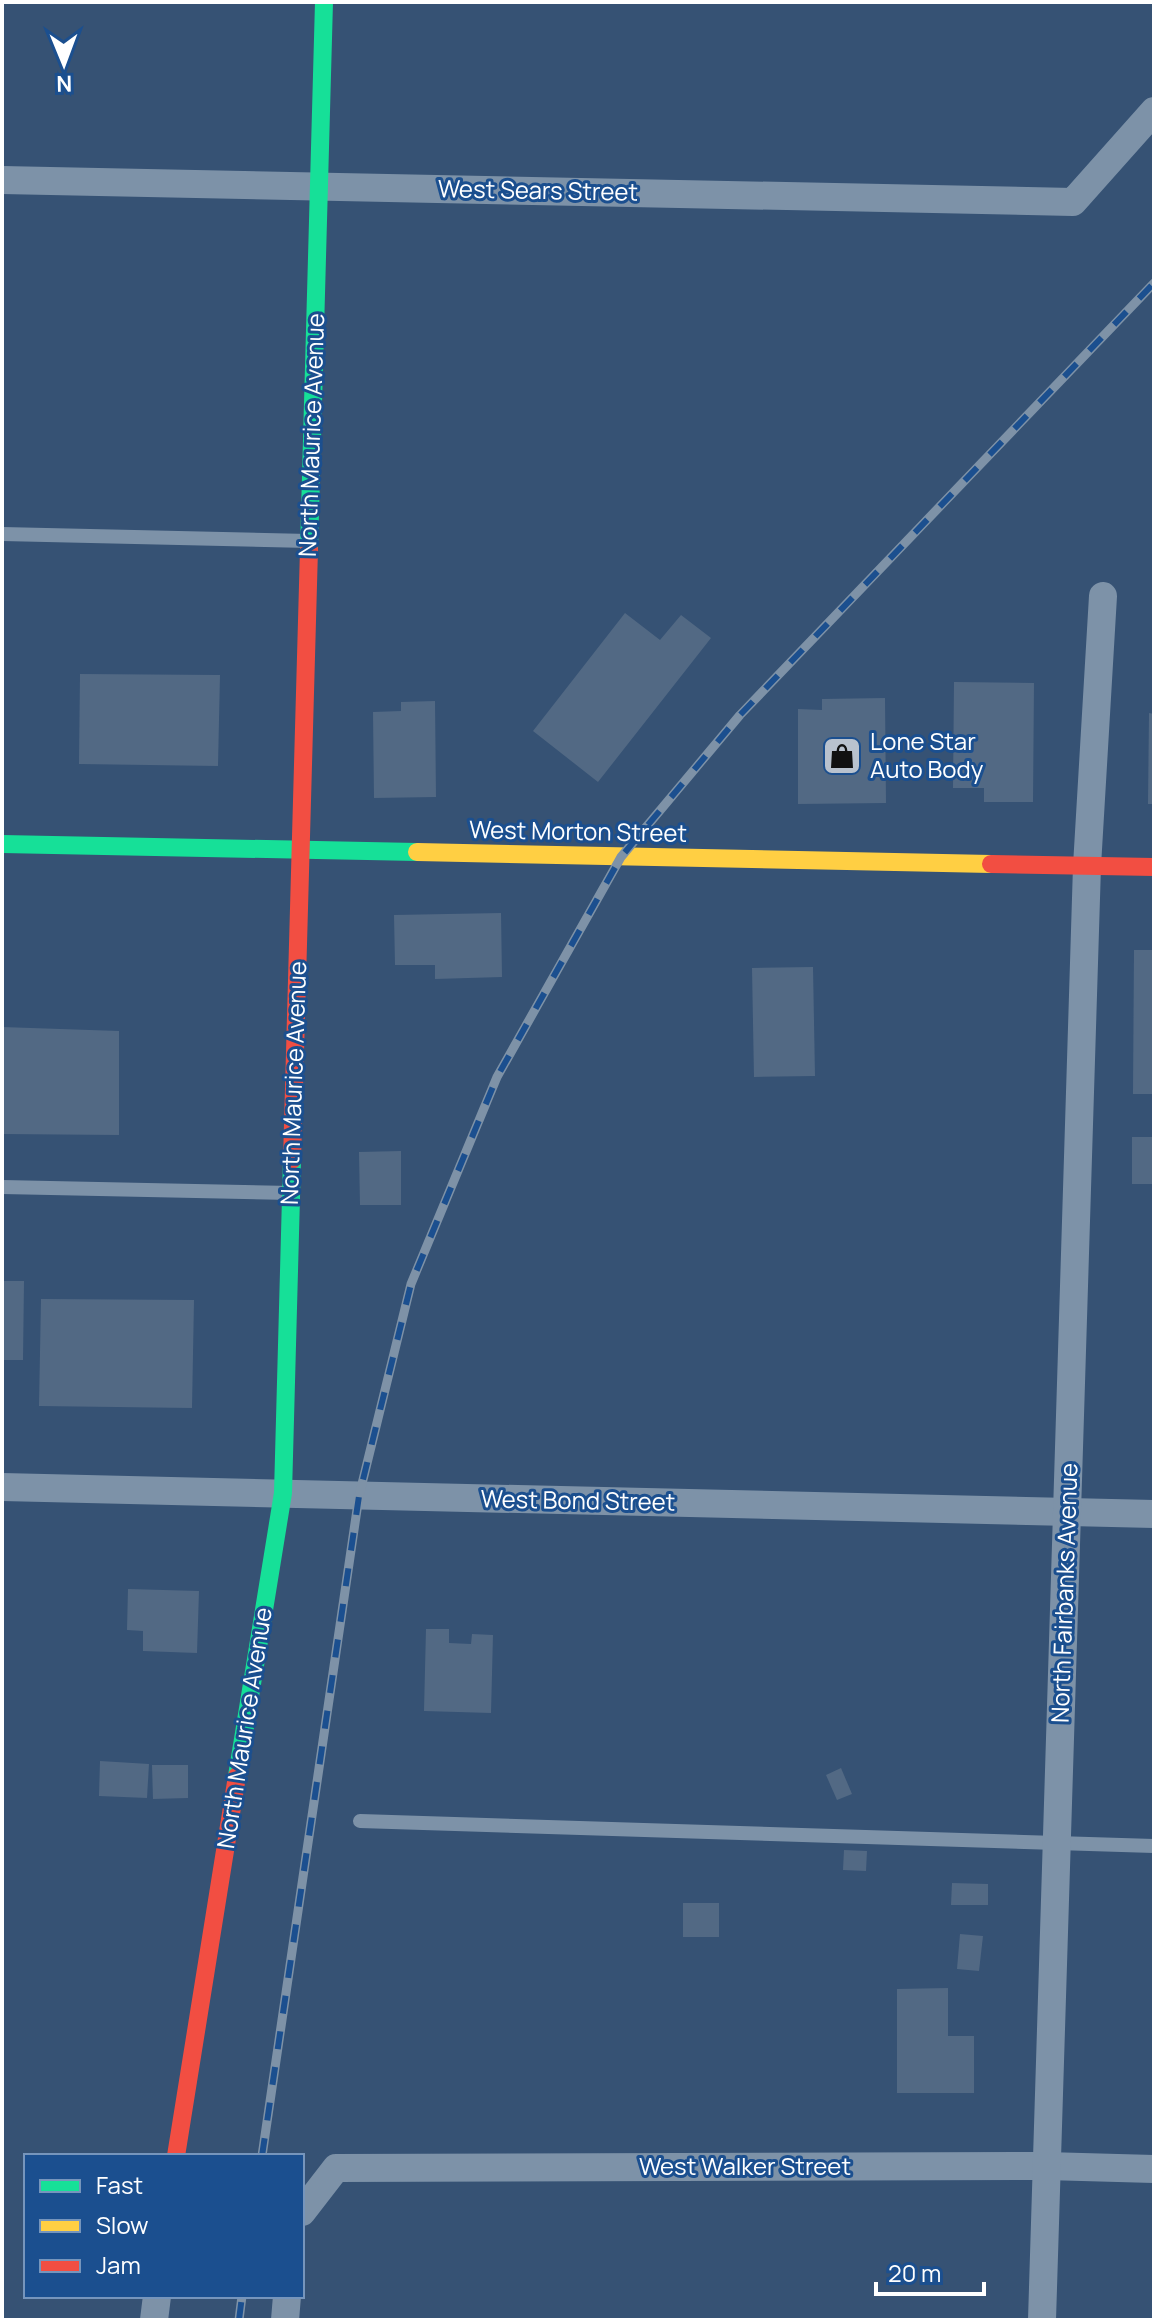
<svg xmlns="http://www.w3.org/2000/svg" width="1156" height="2322" font-family="Manrope,sans-serif">
<style>
.building{fill:#526984}
.lines{fill:none;stroke-linecap:round;stroke-linejoin:round}
.lane{stroke:#7d92a8;stroke-width:14}
.street{stroke:#7d92a8;stroke-width:28}
.fast{stroke:#16e098;stroke-width:18}
.slow{stroke:#ffcf43;stroke-width:18}
.jam{stroke:#f24e42;stroke-width:18}
.rail-casing{stroke:#7e92a7;stroke-width:9}
.rail{stroke:#1b4f8f;stroke-width:6;stroke-dasharray:18;stroke-linecap:butt}
.labels{text-anchor:middle;stroke-width:6;stroke-linejoin:round;paint-order:stroke}
.street-label{font-size:24px;fill:#fff;stroke:#1b4f8f}
.poi-label{font-size:24px;fill:#fff;stroke:#1b4f8f;text-anchor:start}
</style>
<rect width="100%" height="100%" fill="#365274"/>
<!-- building -->
<g class="building">
<polygon points="625,613 660,640 681,615 711,638 598,782 533,731"/>
<polygon points="80,674 220,675 218,766 79,764"/>
<polygon points="954,682 1034,683 1033,802 984,802 984,788 953,788"/>
<polygon points="885,698 886,803 798,804 798,709 822,710 822,699"/>
<polygon points="435,701 436,797 374,798 373,712 401,711 401,702"/>
<polygon points="1149,713 1154,714 1154,804 1148,804"/>
<polygon points="501,913 502,977 435,979 435,965 395,965 394,915"/>
<polygon points="1134,950 1154,950 1154,1094 1133,1094"/>
<polygon points="813,967 815,1076 754,1077 752,968"/>
<polygon points="2,1027 119,1031 119,1135 2,1134"/>
<rect x="1132" y="1137" width="22" height="47"/>
<polygon points="401,1151 401,1205 360,1205 359,1152"/>
<polygon points="2,1281 24,1281 23,1360 2,1360"/>
<polygon points="41,1299 194,1300 192,1408 39,1406"/>
<polygon points="128,1589 199,1591 197,1653 143,1651 143,1631 127,1630"/>
<polygon points="426,1629 449,1629 449,1643 471,1644 472,1634 493,1635 491,1713 424,1711"/>
<polygon points="100,1761 149,1764 147,1798 99,1796"/>
<polygon points="152,1765 188,1765 188,1798 153,1799"/>
<polygon points="841,1768 852,1794 837,1800 826,1775"/>
<polygon points="844,1850 867,1851 866,1871 843,1870"/>
<polygon points="952,1883 988,1884 988,1905 951,1905"/>
<rect x="683" y="1903" width="36" height="34"/>
<polygon points="960,1934 983,1936 979,1971 957,1969"/>
<polygon points="948,1988 948,2036 974,2036 974,2093 897,2093 897,1989"/>
</g>
<g class="lines">
<!-- lane -->
<g class="lane">
<polyline points="2,534 309,541"/>
<polyline points="2,1187 291,1193"/>
<polyline points="360,1821 1154,1846"/>
</g>
<!-- street -->
<g class="street">
<polyline points="2,180 1073,202 1154,111"/>
<polyline points="2,1487 1154,1514"/>
<polyline points="302,2212 336,2168 1046,2166 1154,2169"/>
<polyline points="154,2320 157,2296"/>
<polyline points="285,2320 287,2296"/>
<polyline points="1042,2320 1087,866 1103,596"/>
</g>
<!-- fast -->
<g class="fast">
<polyline points="309,549 324,2"/>
<polyline points="2,844 417,852"/>
<polyline points="237,1776 283,1493 292,1160"/>
</g>
<!-- slow -->
<polyline class="slow" points="417,852 991,864"/>
<!-- jam -->
<g class="jam">
<polyline points="991,864 1154,867"/>
<polyline points="292,1160 309,549"/>
<polyline points="176,2156 237,1776"/>
</g>
<defs>
<g id="rail">
<polyline points="262,2156 359,1496 411,1284 497,1077 621,857 740,715 1154,283"/>
<polyline points="239,2320 242,2296"/>
</g>
</defs>
<!-- rail casing -->
<use href="#rail" class="rail-casing"/>
<!-- rail -->
<use href="#rail" class="rail"/>
</g>
<!-- icons -->
<defs>
<symbol id="shop-square" viewBox="-11 -11 22 22"><rect x="-9" y="-9" width="18" height="18" rx="4" fill="#b9c2ce" stroke="#1b4f8f"/><path d="M-5-2.5h2.3a2.7 3.5 0 0 1 5.4 0H5L5.5 6h-11ZM-1.5-2.5h3a1.5 2.3 0 0 0-3 0Z" fill="#111"/></symbol>
</defs>
<g fill-rule="evenodd">
<use href="#shop-square" x="820" y="734" width="44" height="44"/>
</g>
<g class="labels">
<!-- street labels -->
<g class="street-label">
<text transform="translate(538 191) rotate(1)" y="8">West Sears Street</text>
<text transform="translate(312 435) rotate(-88)" y="8">North Maurice Avenue</text>
<text transform="translate(578 832) rotate(1)" y="8">West Morton Street</text>
<text transform="translate(294 1083) rotate(-88)" y="8">North Maurice Avenue</text>
<text transform="translate(578 1501) rotate(1)" y="8">West Bond Street</text>
<text transform="translate(1065 1593) rotate(-88)" y="8">North Fairbanks Avenue</text>
<text transform="translate(245 1728) rotate(-81)" y="8">North Maurice Avenue</text>
<text x="745" y="2175">West Walker Street</text>
</g>
<!-- poi labels -->
<g class="poi-label">
<text x="870" y="750">Lone Star<tspan x="870" dy="28">Auto Body</tspan></text>
</g>
</g>
<!-- border -->
<rect width="1156" height="2322" fill="none" stroke="#ffffff" stroke-width="8"/>
<!-- legend -->
<rect x="24" y="2154" width="280" height="144" fill="#1b4f8f" stroke="#7695bc" stroke-width="2"/>
<rect x="40" y="2180" width="40" height="12" fill="#16e098" stroke="#7695bc" stroke-width="2"/>
<text x="96" y="2194" font-size="24" fill="#ffffff">Fast</text>
<rect x="40" y="2220" width="40" height="12" fill="#ffcf43" stroke="#7695bc" stroke-width="2"/>
<text x="96" y="2234" font-size="24" fill="#ffffff">Slow</text>
<rect x="40" y="2260" width="40" height="12" fill="#f24e42" stroke="#7695bc" stroke-width="2"/>
<text x="96" y="2274" font-size="24" fill="#ffffff">Jam</text>
<!-- north arrow -->
<g transform="translate(64 64) rotate(179)" stroke="#1b4f8f" stroke-width="6" paint-order="stroke">
<path d="M0-6L14 30L0 20L-14 30Z" fill="#ffffff"/>
<text y="-12" font-size="22" font-weight="bold" text-anchor="middle" fill="#ffffff">N</text>
</g>
<!-- scale -->
<path d="M876 2282v12h108v-12" fill="none" stroke="#ffffff" stroke-width="4"/>
<text x="888" y="2282" font-size="24" fill="#ffffff" stroke="#1b4f8f" stroke-width="6" paint-order="stroke">20 m</text>
</svg>
